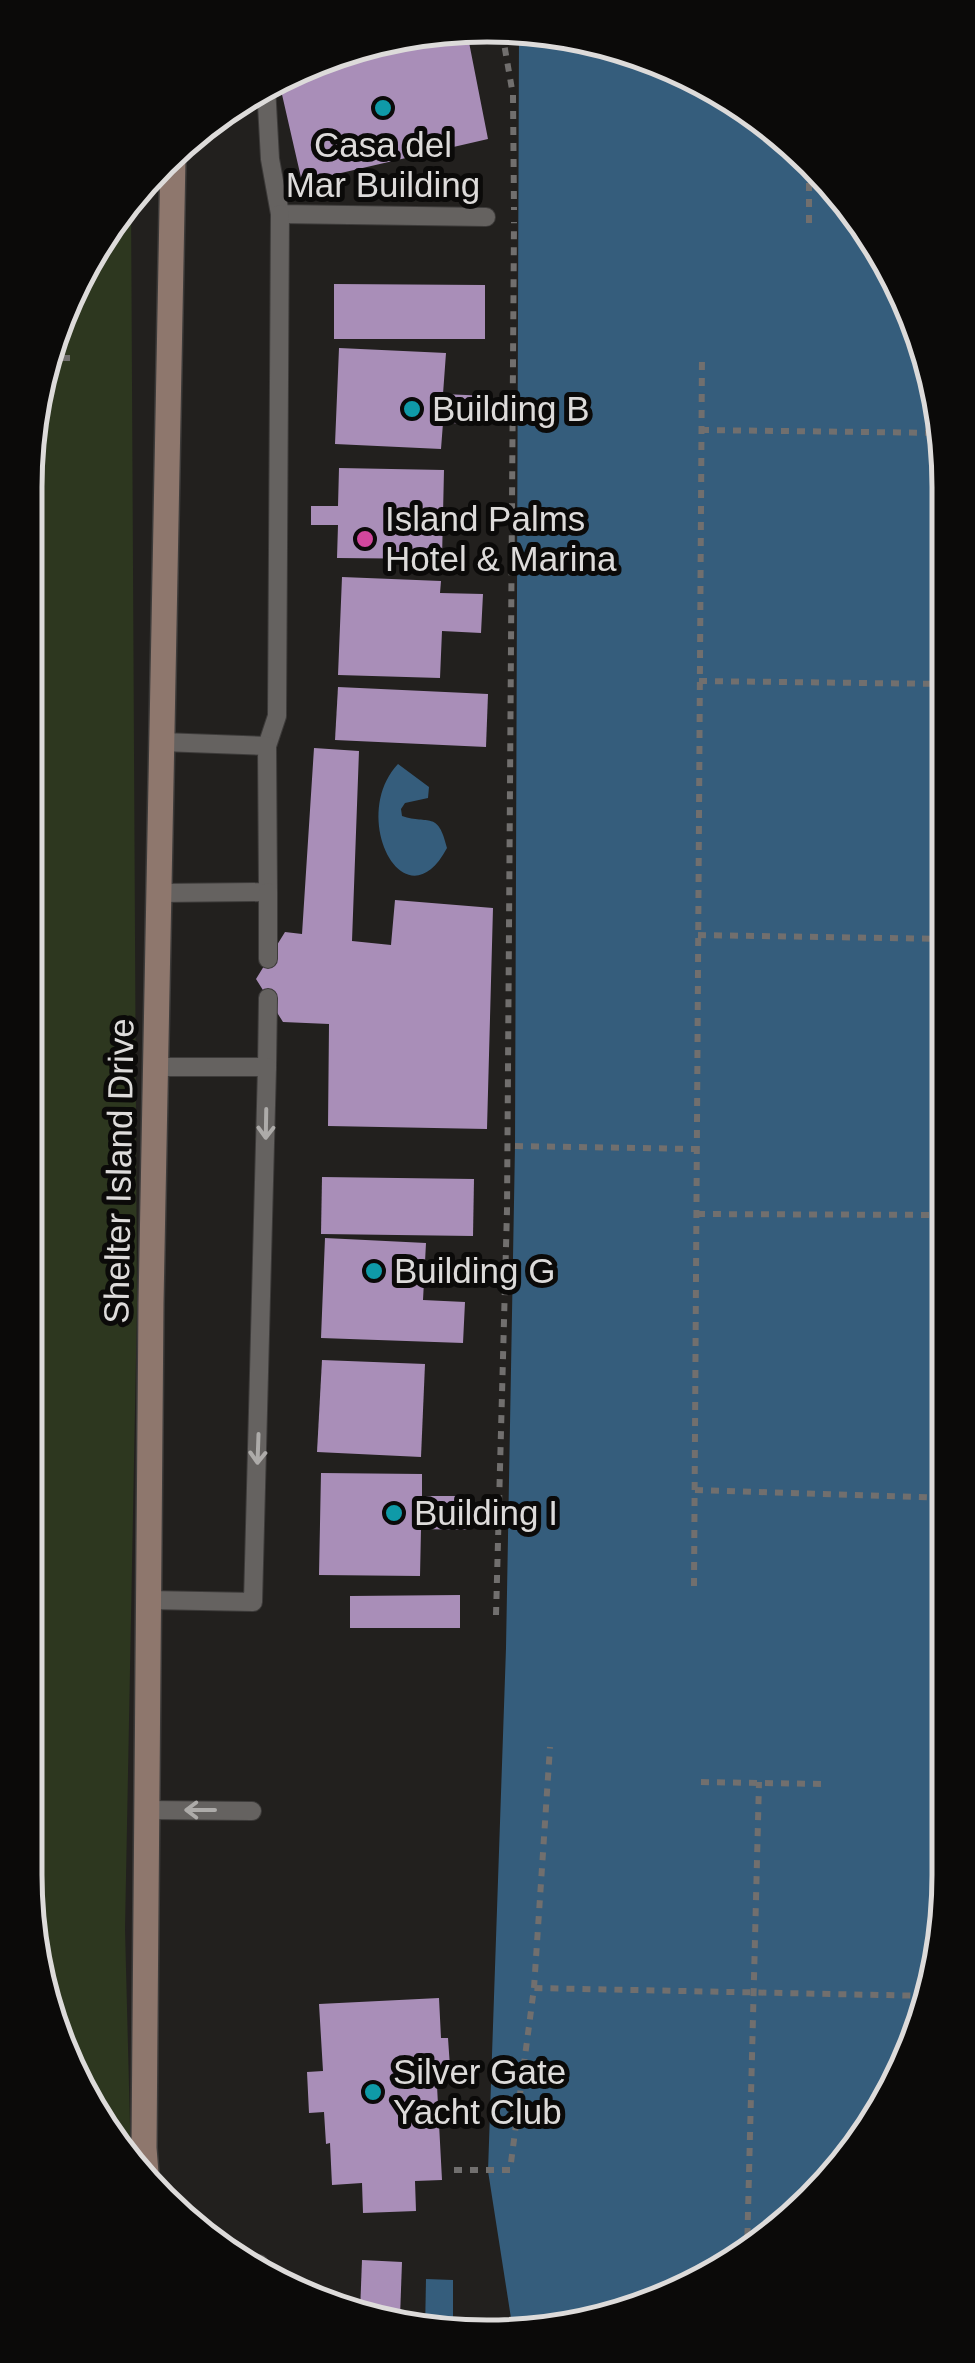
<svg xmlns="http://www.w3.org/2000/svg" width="975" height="2363" font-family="Helvetica,sans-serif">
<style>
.green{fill:#2d371f}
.water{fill:#355d7c}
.building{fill:#a98eb8}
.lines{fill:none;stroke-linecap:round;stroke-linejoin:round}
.lane-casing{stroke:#3d3b3a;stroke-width:20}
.secondary-casing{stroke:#3d3b3a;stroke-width:28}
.path{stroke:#716f6e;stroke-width:6;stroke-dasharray:8 8;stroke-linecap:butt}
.lane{stroke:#656260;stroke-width:18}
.secondary{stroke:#8e776d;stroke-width:25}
.oneway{stroke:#adaba9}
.culture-dot{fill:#0f9aa8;stroke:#0b0a09;stroke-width:4}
.hotel-dot{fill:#d1479c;stroke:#0b0a09;stroke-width:4}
.labels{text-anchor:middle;stroke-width:10;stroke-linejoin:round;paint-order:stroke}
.poi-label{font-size:35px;fill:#dddbda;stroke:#0b0a09;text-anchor:start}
.street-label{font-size:35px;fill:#dddbda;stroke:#0b0a09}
.rim{fill:none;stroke:#dddbda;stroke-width:5}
</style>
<rect width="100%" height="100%" fill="#22201e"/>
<!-- green -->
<polygon class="green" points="131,197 137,1305 125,1929 131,2165 50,2025 25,1875 25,488 49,339"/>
<!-- water -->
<g class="water">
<polygon points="519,34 636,49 744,103 836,183 915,310 946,427 950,1875 926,2024 854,2158 719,2276 578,2329 513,2331 488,2171 506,1648 515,1146"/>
<path d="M398 764 429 787 428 798 405 803 401 809 402 816C429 825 438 810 447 848 405 927 348 817 398 764Z"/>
<polygon points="426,2279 453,2280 453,2333 425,2332"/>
</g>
<!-- building -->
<g class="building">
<polygon points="457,26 466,27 488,139 302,182 278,77 282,73 358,55 357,53"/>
<polygon points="334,284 485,285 485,339 334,339"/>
<polygon points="339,348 446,353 443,394 489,396 487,424 443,423 441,449 335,444"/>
<polygon points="339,468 444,470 442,559 337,558 338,525 311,525 311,506 338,506"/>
<polygon points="342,577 441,581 440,593 483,594 481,633 442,631 440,678 338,675"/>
<polygon points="338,687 488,694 486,747 335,740"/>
<polygon points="314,748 359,751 352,941 391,945 395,900 493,908 487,1129 328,1126 329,1024 283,1022 256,979 285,932 302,934"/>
<polygon points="322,1177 474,1179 473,1236 321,1234"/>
<polygon points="325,1238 426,1243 423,1300 465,1302 463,1343 321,1338"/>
<polygon points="322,1360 425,1364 421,1457 317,1452"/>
<polygon points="321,1473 422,1474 422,1496 467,1496 467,1530 421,1529 420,1576 319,1575"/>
<polygon points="460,1595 460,1628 350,1628 350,1596"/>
<polygon points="439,1998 441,2038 448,2038 450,2067 436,2067 442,2180 415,2181 416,2211 363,2213 362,2183 332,2185 330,2143 326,2144 324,2112 309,2113 307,2072 323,2071 319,2004"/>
<polygon points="362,2260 402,2262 400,2317 374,2316 360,2312"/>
</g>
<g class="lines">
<defs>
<g id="lane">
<polyline points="266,86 270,159 280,214 486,217"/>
<polyline points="267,746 277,716 280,214"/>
<polyline points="159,893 268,892 267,746 162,742"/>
<polyline points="268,959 268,892"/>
<polyline points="267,1067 268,998"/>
<polyline points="149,1600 253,1602 267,1067 156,1067"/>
<polyline points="147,1810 252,1811"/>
<polyline points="250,2271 259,2264"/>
</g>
<polyline id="secondary" points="147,2186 144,2148 151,1303 173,157"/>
</defs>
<!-- lane casing -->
<use href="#lane" class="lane-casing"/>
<!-- secondary casing -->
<use href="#secondary" class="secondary-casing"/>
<!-- path -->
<g class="path">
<polyline points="502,32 513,95 514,210"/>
<polyline points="809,223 809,160"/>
<polyline points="46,358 77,358"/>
<polyline points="701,430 946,433"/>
<polyline points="699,681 947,684"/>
<polyline points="698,935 947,939"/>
<polyline points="515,1146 697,1149"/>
<polyline points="697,1214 948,1215"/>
<polyline points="695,1490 949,1498"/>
<polyline points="694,1586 702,354"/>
<polyline points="496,1615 507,1210 514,222"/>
<polyline points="701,1782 828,1784"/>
<polyline points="534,1988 550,1747"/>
<polyline points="454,2170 510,2170 534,1988 930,1996"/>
<polyline points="747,2252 759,1782"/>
</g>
<!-- lane -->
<use href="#lane" class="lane"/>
<!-- secondary -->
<use href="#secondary" class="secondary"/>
</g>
<!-- one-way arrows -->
<defs><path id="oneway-shaft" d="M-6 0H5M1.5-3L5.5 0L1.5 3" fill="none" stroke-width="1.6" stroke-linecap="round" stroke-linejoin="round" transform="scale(2.5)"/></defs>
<g class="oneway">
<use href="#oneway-shaft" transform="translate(266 1124) rotate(91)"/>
<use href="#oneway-shaft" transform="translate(258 1449) rotate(92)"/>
<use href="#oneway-shaft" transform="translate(200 1810) rotate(-180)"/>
</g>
<!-- markers -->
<g class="culture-dot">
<circle cx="383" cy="108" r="10"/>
<circle cx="412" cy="409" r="10"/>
<circle cx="374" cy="1271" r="10"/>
<circle cx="394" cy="1513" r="10"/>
<circle cx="373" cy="2092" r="10"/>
</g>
<circle class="hotel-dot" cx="365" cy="539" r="10"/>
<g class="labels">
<!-- poi labels -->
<g class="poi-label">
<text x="383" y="157" text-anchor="middle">Casa del<tspan x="383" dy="40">Mar Building</tspan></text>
<text x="432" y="421">Building B</text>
<text x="385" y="531">Island Palms<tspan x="385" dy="40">Hotel &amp; Marina</tspan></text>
<text x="394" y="1283">Building G</text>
<text x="414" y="1525">Building I</text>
<text x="393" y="2084">Silver Gate<tspan x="393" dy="40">Yacht Club</tspan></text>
</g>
<!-- street labels -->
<g class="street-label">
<text transform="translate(119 1171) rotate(-89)" y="12">Shelter Island Drive</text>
</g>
</g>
<!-- crop -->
<path d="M0 0H975V2363H0ZM487 42H487A445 445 0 0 1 932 487V1875A445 445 0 0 1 487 2320H487A445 445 0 0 1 42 1875V487A445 445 0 0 1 487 42Z" fill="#0b0a09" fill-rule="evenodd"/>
<path class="rim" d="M487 42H487A445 445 0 0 1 932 487V1875A445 445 0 0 1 487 2320H487A445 445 0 0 1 42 1875V487A445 445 0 0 1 487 42Z"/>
</svg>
